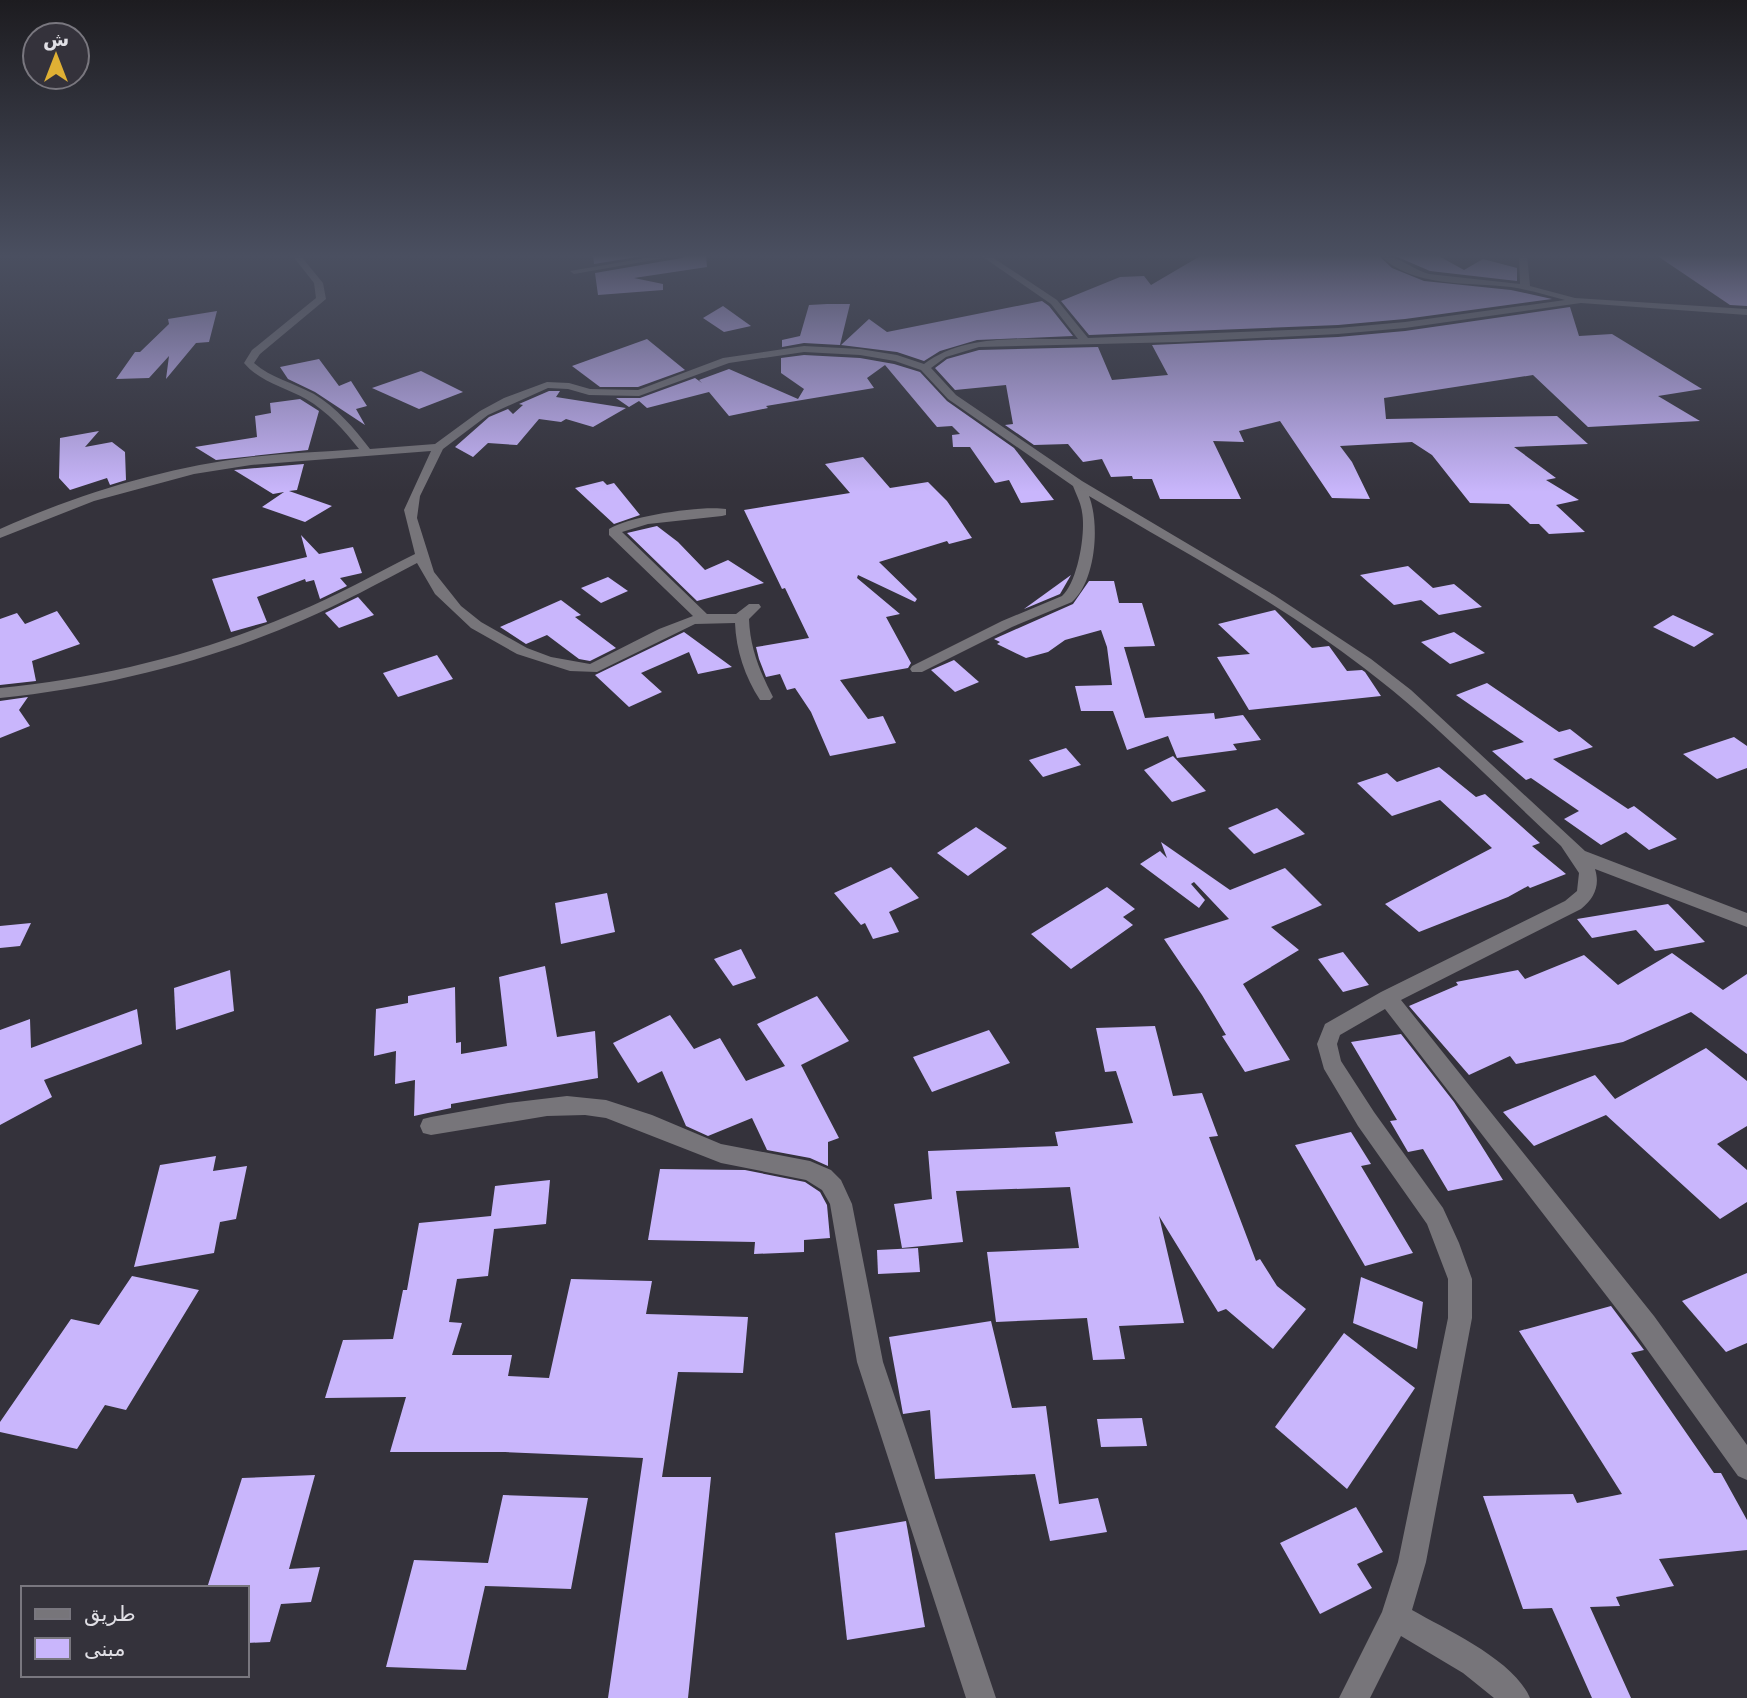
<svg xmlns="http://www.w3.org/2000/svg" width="1747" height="1698" font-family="'DejaVu Sans','Noto Naskh Arabic',sans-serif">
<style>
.building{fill:#c9b6fc}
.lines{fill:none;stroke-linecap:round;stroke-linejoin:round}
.minor{fill:#77757a;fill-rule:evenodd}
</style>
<rect width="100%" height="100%" fill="#34323b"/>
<!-- building -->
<g class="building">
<polygon points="593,255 649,255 594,264"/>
<polygon points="685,255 706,255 707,267 634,278 663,284 663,290 598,295 595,273 682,258"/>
<polygon points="1202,255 1378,255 1392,268 1424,281 1511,290 1552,299 1405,319 1338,325 1089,335 1061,301 1120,277 1144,276 1151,285"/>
<polygon points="1393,255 1437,255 1464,270 1483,259 1517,268 1517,281 1430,271"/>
<polygon points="1656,255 1747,255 1747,306 1730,305"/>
<polygon points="1042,301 1049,306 1073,336 977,340 940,351 924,361 897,352 841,345 869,319 887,332"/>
<polygon points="827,304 850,304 840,345 804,343 782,347 782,340 800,336 809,305"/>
<polygon points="723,306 751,326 724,332 703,318"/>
<polygon points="1570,307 1579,336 1612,334 1702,389 1658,396 1700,421 1588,427 1533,375 1384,398 1386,419 1557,416 1588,444 1514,447 1556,478 1546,480 1579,500 1556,505 1585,532 1549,534 1539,524 1530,524 1509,504 1470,503 1432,455 1412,442 1340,446 1352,462 1370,499 1332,498 1280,421 1239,431 1244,442 1213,441 1241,499 1160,499 1152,479 1133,479 1132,476 1111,477 1102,459 1083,462 1068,444 1034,445 1005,425 1013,424 1006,385 955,390 935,368 947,359 979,350 1098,347 1112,380 1168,375 1152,345 1338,337 1405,331"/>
<polygon points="217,311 209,342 196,343 166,379 169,356 149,378 116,379 135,352 140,352 169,324 168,319"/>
<polygon points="647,339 685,370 638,387 600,387 572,366"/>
<polygon points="804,355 860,358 894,364 920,372 947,401 1014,448 1054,500 1021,503 1009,480 995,483 970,447 953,447 952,435 960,434 952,426 937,427 885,365 867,378 874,388 766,406 768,408 729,416 709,392 647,408 639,401 629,407 616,398 640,398 695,378 702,383 699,380 729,369 798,399 804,389 781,373 781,358"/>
<polygon points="319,359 339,386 351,381 367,406 356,409 365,425 315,392 288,379 280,367"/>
<polygon points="421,371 463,392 419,409 372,388"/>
<polygon points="549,391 560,391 556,397 626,408 593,427 566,419 561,422 539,419 517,445 488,443 473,457 455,447 489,417 508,409 513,414 523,405 519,404"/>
<polygon points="300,399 319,411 308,450 216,460 195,447 257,437 255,416 271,413 270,403"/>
<polygon points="99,431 85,447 112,442 125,452 126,480 110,485 107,478 70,490 59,478 60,438"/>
<polygon points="863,457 890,488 928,482 947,501 972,538 949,544 947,541 879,562 917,599 915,602 858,575 857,578 900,614 886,617 911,663 908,668 840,680 868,719 883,716 896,743 830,756 811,712 795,688 787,690 780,674 766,677 759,659 756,647 809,638 785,588 782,589 744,510 850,493 825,464"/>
<polygon points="304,464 297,490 289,491 332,506 305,522 262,507 284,492 273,494 234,470"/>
<polygon points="603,481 607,485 614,483 640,515 614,524 575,488"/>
<polygon points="657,526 678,542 705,570 728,560 764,583 697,601 627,533"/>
<polygon points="301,535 319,554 353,547 362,573 340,578 347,586 320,599 314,580 306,582 305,579 257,597 267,622 231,632 212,579 307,557"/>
<polygon points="1408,566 1433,588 1454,584 1482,607 1439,615 1421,600 1394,605 1360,575"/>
<polygon points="1071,575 1060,594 1024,609"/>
<polygon points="608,577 628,591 601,603 581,588"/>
<polygon points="1089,581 1114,581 1119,603 1142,603 1155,646 1124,647 1145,718 1214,713 1215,719 1243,715 1261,740 1233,744 1237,750 1177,758 1168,736 1127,750 1113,711 1081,711 1075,686 1112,685 1107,647 1101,630 1065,640 1048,652 1026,658 997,644 1000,642 994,639 1073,604"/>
<polygon points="358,597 374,615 339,628 325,613"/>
<polygon points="561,600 581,615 575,617 616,648 590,661 579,659 547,635 526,644 500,627"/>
<polygon points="1275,610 1312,648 1329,646 1347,671 1362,670 1365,672 1381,696 1249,710 1217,657 1250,654 1218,624"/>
<polygon points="57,611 80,644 32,661 36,681 0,685 0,619 17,613 25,624"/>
<polygon points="1673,615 1714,634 1694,647 1653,627"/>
<polygon points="684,632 732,667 698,674 689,652 641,673 662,692 629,707 595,675"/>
<polygon points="1454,632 1485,653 1450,664 1421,642"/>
<polygon points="437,655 453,679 398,697 383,673"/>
<polygon points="954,660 979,682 955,692 931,670"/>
<polygon points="1487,683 1559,732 1570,729 1593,747 1553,759 1628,809 1634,806 1677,839 1649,850 1626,832 1601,845 1564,819 1579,811 1531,778 1526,780 1492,751 1524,742 1456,695"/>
<polygon points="28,697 19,710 30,726 0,738 0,701"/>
<polygon points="1734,737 1747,746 1747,768 1717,779 1683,754"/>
<polygon points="1066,748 1081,765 1043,777 1029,760"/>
<polygon points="1173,756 1206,791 1172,802 1144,770"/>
<polygon points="1439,767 1476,797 1485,794 1540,843 1532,846 1566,874 1530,888 1528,886 1508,897 1419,932 1385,904 1492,848 1440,800 1392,816 1357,783 1387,773 1397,782"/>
<polygon points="1277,808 1305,834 1254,854 1228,828"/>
<polygon points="976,827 1007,848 968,876 937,853"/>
<polygon points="1161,842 1230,890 1285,868 1322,905 1271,927 1299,950 1243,984 1290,1060 1245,1072 1222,1036 1226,1035 1202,995 1164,939 1229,919 1194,882 1191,884 1205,900 1199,908 1140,864 1160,851 1167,858"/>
<polygon points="891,867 919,898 889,912 899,932 873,939 865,923 861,925 834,893"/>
<polygon points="1107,887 1135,909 1123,917 1133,925 1071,969 1031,934"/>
<polygon points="607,893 615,932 561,944 555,903"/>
<polygon points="1668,904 1705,942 1655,951 1636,930 1592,938 1577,919"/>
<polygon points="31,923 20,946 0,948 0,926"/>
<polygon points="741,949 756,978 733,986 714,959"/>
<polygon points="1343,952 1369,985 1343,992 1318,959"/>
<polygon points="1672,953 1723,990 1747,974 1747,1054 1691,1012 1623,1042 1516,1064 1510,1056 1469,1075 1409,1006 1458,985 1456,982 1518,970 1525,979 1584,955 1618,985"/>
<polygon points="545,966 557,1037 595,1031 598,1078 451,1104 451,1108 414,1116 415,1080 395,1084 396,1051 374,1056 376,1009 408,1003 408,996 455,987 456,1043 461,1042 461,1054 507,1046 499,977"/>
<polygon points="230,970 234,1011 176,1030 174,988"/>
<polygon points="817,996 849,1041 801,1065 839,1138 828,1142 828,1166 810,1158 767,1150 752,1118 708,1136 686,1126 662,1071 638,1083 613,1043 670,1015 694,1049 720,1038 746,1081 785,1066 757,1024"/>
<polygon points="137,1009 142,1044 44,1080 52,1097 0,1125 0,1030 30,1019 31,1048"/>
<polygon points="1155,1026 1173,1096 1202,1093 1218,1136 1209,1137 1256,1261 1260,1259 1277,1286 1306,1309 1273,1349 1226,1309 1218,1312 1159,1216 1184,1323 1119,1326 1125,1359 1093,1360 1087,1318 996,1322 987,1252 1079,1248 1070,1187 956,1191 963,1242 902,1248 894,1204 932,1199 928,1151 1058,1146 1055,1132 1133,1123 1116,1071 1105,1072 1096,1028"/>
<polygon points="989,1030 1010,1063 932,1092 913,1057"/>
<polygon points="1401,1034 1454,1102 1503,1180 1448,1191 1423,1149 1408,1152 1390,1121 1397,1120 1351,1042"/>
<polygon points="1706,1048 1747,1081 1747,1126 1717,1144 1747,1170 1747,1202 1720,1219 1606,1115 1534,1146 1503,1112 1595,1075 1615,1099"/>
<polygon points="1351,1132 1371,1164 1361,1166 1413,1253 1365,1266 1295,1145"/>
<polygon points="216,1156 213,1171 247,1166 236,1219 220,1222 214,1253 134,1267 160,1165"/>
<polygon points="660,1169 745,1170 805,1182 820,1192 827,1205 830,1238 804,1240 804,1252 754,1254 755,1242 648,1240"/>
<polygon points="550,1180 546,1224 494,1229 488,1276 457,1279 449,1322 462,1323 452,1355 512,1355 508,1376 549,1378 571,1279 652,1281 646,1314 748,1317 743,1373 678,1372 662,1477 711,1477 688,1698 608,1698 643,1458 505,1452 390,1452 406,1397 325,1398 343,1340 393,1339 403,1290 407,1290 419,1223 491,1216 495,1186"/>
<polygon points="918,1248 920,1272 878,1274 877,1250"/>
<polygon points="1747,1273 1747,1343 1726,1352 1682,1301"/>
<polygon points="132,1276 199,1290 126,1410 105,1405 77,1449 0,1432 0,1422 71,1319 99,1325"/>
<polygon points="1361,1277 1423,1302 1417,1349 1353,1323"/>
<polygon points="1611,1306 1644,1350 1631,1353 1714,1473 1721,1473 1747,1520 1747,1550 1659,1559 1674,1586 1616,1597 1620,1606 1590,1607 1631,1698 1592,1698 1552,1608 1523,1609 1483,1496 1573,1494 1577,1503 1622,1494 1519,1331"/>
<polygon points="991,1321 1012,1408 1046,1406 1059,1504 1098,1498 1107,1532 1050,1541 1035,1474 935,1479 930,1410 903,1414 889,1337"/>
<polygon points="1344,1333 1415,1388 1347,1489 1275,1427"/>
<polygon points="1142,1418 1147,1446 1101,1447 1097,1419"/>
<polygon points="315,1475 289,1569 320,1567 311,1602 281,1604 270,1642 247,1643 247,1588 207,1588 242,1478"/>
<polygon points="503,1495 588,1498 571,1589 485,1586 466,1670 386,1667 414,1560 488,1563"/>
<polygon points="1356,1507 1383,1552 1357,1564 1372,1588 1320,1614 1280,1543"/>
<polygon points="906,1521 925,1627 847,1640 835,1533"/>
</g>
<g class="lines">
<!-- minor -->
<g class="minor">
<path d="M292 255H300L323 283 326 299 260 354 254 363C271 378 294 383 314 394 337 408 354 428 370 449L435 444 480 411 504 398 547 382 569 383 590 389 638 390 723 358 804 346 860 349 897 355 924 364C966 332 1027 340 1078 339L1051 304 980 255H989L1057 300 1088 338 1338 328 1405 322 1565 300C1547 295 1529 290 1511 287 1468 282 1412 288 1380 255 1397 255 1412 269 1429 274L1520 284 1519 255H1527L1530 286 1575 298 1747 309V315L1581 303 1405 328 1338 334 1179 342 979 347 946 357 931 368 956 395 1082 481 1274 595 1371 659 1411 690 1585 851 1747 913V927L1595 869C1600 885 1595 898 1581 909L1401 1000 1654 1316 1747 1445V1480L1738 1476 1636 1334 1385 1009 1340 1035 1337 1044 1341 1061 1374 1112 1443 1208 1459 1243 1472 1279V1318L1426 1562 1412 1610C1447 1630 1514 1660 1530 1698H1494L1463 1673 1401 1636 1370 1698H1339L1382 1612 1398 1562 1448 1318V1279L1427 1224 1358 1126 1324 1069 1317 1044 1325 1024 1381 992 1565 901 1577 891 1579 873 1561 846C1496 786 1434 721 1364 668 1279 602 1181 551 1089 496 1100 524 1096 581 1072 602L1012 627 922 672H912L910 669 912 666 1002 621 1062 596C1078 582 1086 532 1082 512 1081 503 1076 494 1073 486L948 399 921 370 895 361 860 355 804 352 729 363 639 396 589 395 568 389 548 388 488 415 443 449 420 496 417 518 434 572 461 606 481 622 527 648 551 657 590 664 659 629 693 616 609 535V529C629 516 703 505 726 509V515L722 516 648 524 622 532 707 614H736L749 604H759L761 607 749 619C750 648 760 672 773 697L770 700H760C745 677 736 650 735 623L695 624 597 672 570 671 517 654 471 628 435 594 417 563C379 583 342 603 303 620 206 662 105 687 0 698V688C102 678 200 654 295 613 336 596 375 574 415 554L404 510 431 451 251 465 194 474 94 501 0 538V529C78 494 166 467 252 457 287 453 323 452 359 449 344 430 328 412 306 399 285 387 260 382 244 363L252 350 316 298 314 283Z"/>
<polygon points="663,255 682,255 574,274 570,271"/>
<polygon points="567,1096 606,1100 652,1115 721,1144 810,1161 831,1170 841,1180 852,1204 883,1362 996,1698 966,1698 857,1362 830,1204 822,1190 806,1180 721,1163 606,1118 585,1115 547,1116 431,1135 423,1133 420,1126 423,1119 431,1117 508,1103"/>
</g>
</g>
<!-- sky -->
<linearGradient id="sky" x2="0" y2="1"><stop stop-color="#1d1c20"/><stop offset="0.52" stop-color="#4a4f60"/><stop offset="1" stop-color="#4a4f60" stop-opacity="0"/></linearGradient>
<rect width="1747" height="492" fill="url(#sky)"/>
<!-- legend -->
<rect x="21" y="1586" width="228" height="91" fill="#34323b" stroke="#79777f" stroke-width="2"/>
<rect x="35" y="1609" width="35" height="10" fill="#77757a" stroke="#79777f" stroke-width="2"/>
<text x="84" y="1621" font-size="21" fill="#e0dfe5">طريق</text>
<rect x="35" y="1638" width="35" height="21" fill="#c9b6fc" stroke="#79777f" stroke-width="2"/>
<text x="84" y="1656" font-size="21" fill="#e0dfe5">مبنى</text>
<!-- north arrow -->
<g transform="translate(56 56)"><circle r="33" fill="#34323b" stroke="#79777f" stroke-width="2"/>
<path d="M0-5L12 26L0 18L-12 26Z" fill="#dfb034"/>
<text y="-10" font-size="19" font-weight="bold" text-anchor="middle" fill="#e0dfe5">ش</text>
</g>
</svg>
